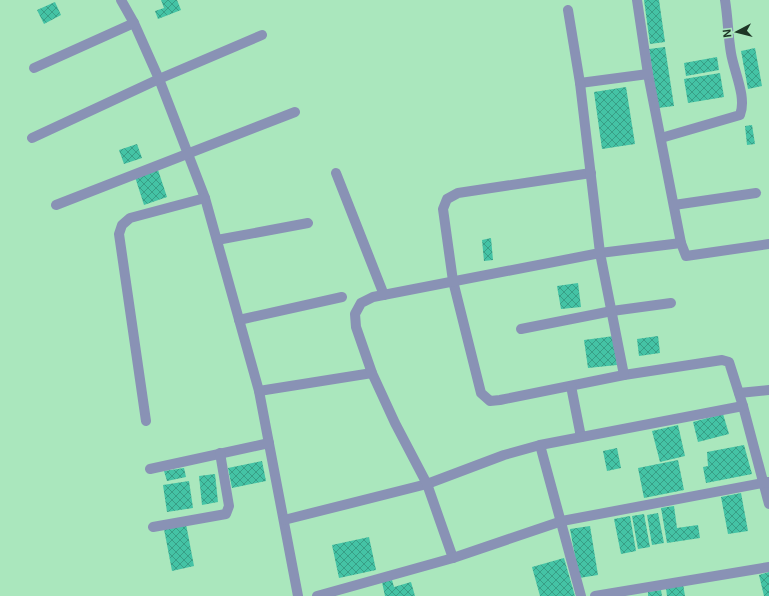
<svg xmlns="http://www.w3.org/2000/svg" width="769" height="596" font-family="Inter,sans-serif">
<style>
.building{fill:url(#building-cross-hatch)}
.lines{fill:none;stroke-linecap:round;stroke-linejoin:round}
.minor{stroke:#8992b5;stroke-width:10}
</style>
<defs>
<pattern id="building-cross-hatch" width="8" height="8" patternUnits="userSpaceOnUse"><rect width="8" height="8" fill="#44c3a5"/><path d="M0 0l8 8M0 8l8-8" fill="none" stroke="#389f86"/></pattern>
</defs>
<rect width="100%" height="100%" fill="#aae7bd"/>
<!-- building -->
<g class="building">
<polygon points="161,0 177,0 181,10 158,19 155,11 164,8"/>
<polygon points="644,0 659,0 665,42 650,44"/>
<polygon points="55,2 61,15 44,24 37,10"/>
<polygon points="665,47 674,106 658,108 649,49"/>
<polygon points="755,48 762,86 748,89 741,51"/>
<polygon points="717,57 719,70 686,76 684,63"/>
<polygon points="720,73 724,97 688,103 684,79"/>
<polygon points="626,87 635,144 602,149 594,92"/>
<polygon points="752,125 755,144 747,145 745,126"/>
<polygon points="137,144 142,158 124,164 119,150"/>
<polygon points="158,170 167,197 144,205 135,177"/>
<polygon points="491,238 493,260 484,261 482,240"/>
<polygon points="578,283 581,307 561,309 557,286"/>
<polygon points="614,336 617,365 588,368 584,340"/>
<polygon points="658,336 660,353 639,356 637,339"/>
<polygon points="723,414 729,434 698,442 693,422"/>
<polygon points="678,425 685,456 660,462 652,431"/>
<polygon points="744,445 752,474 706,483 703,467 708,466 707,452"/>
<polygon points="617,448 621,468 607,471 603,451"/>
<polygon points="678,460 684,490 644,498 638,468"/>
<polygon points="262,461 266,481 232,488 228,468"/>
<polygon points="184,468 186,477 167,481 164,471"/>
<polygon points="215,474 218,502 202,505 199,476"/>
<polygon points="189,481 193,508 167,512 163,485"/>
<polygon points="741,493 748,531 728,534 721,497"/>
<polygon points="674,506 677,528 698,525 700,538 667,543 661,508"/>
<polygon points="658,513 664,543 652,545 647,515"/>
<polygon points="644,514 650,547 638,549 632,516"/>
<polygon points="630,516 636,551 621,554 614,519"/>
<polygon points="186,524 194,566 172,571 164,529"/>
<polygon points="590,526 598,575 579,578 570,529"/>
<polygon points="369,537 376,570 339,578 332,545"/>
<polygon points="564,558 575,596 540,596 532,567"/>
<polygon points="769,572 769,596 764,596 759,575"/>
<polygon points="392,580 394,587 411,582 415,596 385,596 382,582"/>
<polygon points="683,584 685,596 667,596 666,588"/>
<polygon points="661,590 662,596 648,596 648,592"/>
</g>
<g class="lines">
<!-- minor -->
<g class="minor">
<polyline points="121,0 134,23 159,79 205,198 259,391 298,596"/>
<polyline points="637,0 648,74 681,243"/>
<polyline points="34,68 134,23"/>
<polyline points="580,83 648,74"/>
<polyline points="32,138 159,79 262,35"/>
<path d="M661 138 740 115C747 97 734 72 731 53 728 36 728 18 725 0"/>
<polyline points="336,173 384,295"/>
<polyline points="591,173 458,193 447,199 443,209 453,281 481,393 490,401 500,400 624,375 722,360 729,362 743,406 769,504"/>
<polyline points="56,205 295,112"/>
<polyline points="674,205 756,193"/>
<polyline points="217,240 308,223"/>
<polyline points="239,320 342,297"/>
<polyline points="521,329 612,311 671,303"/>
<polyline points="624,375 600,253 681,243 686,256 769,244"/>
<polyline points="571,386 581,437"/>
<polyline points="259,391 372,373"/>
<polyline points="739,393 769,390"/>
<polyline points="146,421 119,234 122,225 130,218 205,198"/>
<polyline points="540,445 581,596"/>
<polyline points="150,469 269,443"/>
<polyline points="284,520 427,484 504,455 540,445 743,406"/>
<polyline points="153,527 226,514 229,506 220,453"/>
<polyline points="453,558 427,484 395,423 372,373 356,327 355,314 361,303 373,297 600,253 580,83 568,10"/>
<polyline points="317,596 453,558 562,521 768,482"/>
<polyline points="595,596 769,567"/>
</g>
</g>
<!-- north arrow -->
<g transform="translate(737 32) rotate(263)" stroke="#aae7bd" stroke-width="3" paint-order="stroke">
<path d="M0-3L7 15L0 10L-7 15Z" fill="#1e3626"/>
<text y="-6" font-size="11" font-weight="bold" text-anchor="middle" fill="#1e3626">N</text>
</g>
</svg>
